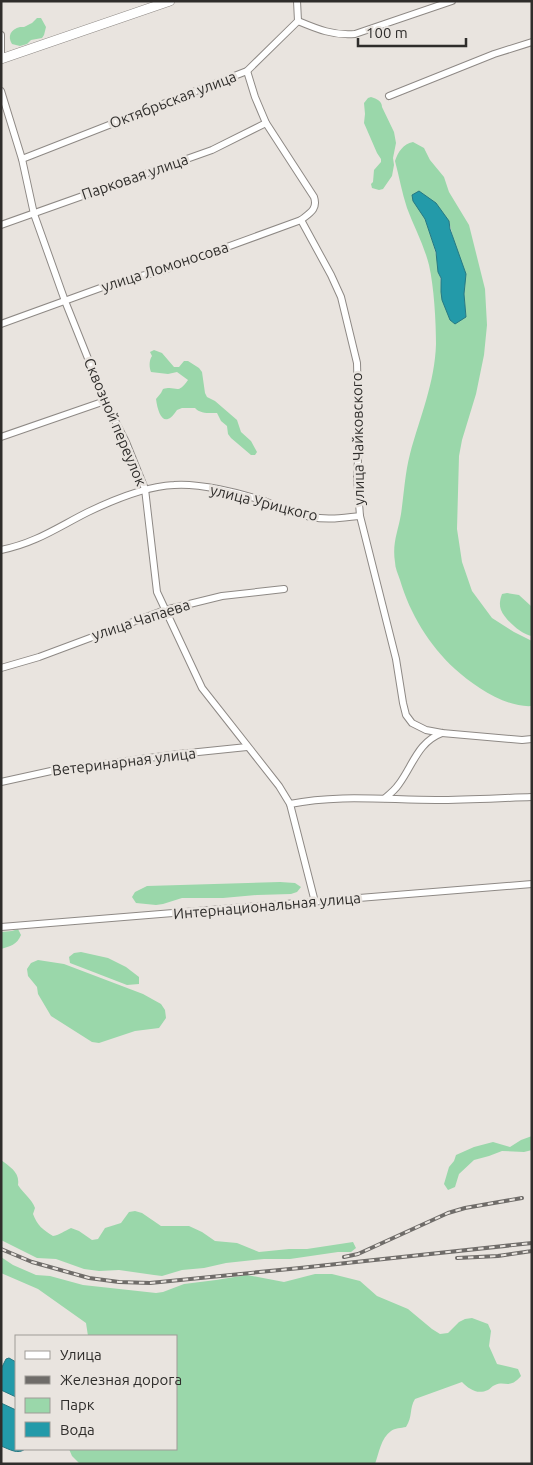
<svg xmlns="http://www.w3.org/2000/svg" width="533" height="1465" font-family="Ubuntu,sans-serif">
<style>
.green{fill:#9ad7aa;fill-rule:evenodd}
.water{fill:#239aa9;stroke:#277983}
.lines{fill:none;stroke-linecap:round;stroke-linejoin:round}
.street-casing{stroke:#8e8985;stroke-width:8}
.secondary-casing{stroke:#8e8985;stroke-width:10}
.street{stroke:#fff;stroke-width:6}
.secondary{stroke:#fff;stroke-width:9}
.rail-casing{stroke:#6f6c69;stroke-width:4}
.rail{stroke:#e9e4df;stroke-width:2;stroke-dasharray:5.5;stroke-linecap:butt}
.labels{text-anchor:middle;stroke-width:5;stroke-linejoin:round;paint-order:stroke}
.street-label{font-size:15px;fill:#2f2d2b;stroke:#e9e4df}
</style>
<rect width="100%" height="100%" fill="#e9e4df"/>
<!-- green -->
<g class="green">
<path d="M37 18H41L46 27 44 35 42 38 31 40 27 44 20 46 12 44C7 36 11 29 20 27 21 27 23 27 24 27 27 26 29 24 32 23Z"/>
<path d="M371 97C377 99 382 101 382 107L394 132 396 143 393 158 394 165 392 176 383 189 379 190 372 188 371 184 373 182 374 170 381 162V159L377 153 364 123 365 114 364 103 368 98Z"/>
<path d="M413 142 424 148 430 160 444 177 449 192 469 225 485 289 487 325 484 355 476 394 462 440 459 456 457 529 462 562 472 591 492 618 514 632 532 641V706C506 708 474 686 455 669 429 645 410 614 400 580 398 574 395 568 395 562 392 543 398 532 401 514 404 494 405 473 410 454 420 417 435 382 436 344 436 321 434 287 429 265 424 245 414 227 407 208 402 193 399 176 395 161 398 152 403 144 413 142ZM425 219 449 221 465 287 464 294 466 316 441 292C441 267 433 242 425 219Z"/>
<path d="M154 350 162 353 174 367H179L184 361H188L199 368 202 372 205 393 207 397 215 401 237 420 241 432 251 441 257 452 255 455H251L231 438 228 434 227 426 221 421 217 413C210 413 200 414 195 408H182L177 410C164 430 158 414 156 399L161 393 163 389C177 385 177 396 188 380L177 372 168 374 151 372C149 367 149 360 152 356L150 352Z"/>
<path d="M507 593 519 595 531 606 532 636C522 635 505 620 501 610 499 605 500 599 502 594Z"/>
<polygon points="280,882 295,883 301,887 297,892 291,894 257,895 223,898 182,898 163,904 156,905 136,903 132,897 135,892 147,886"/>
<path d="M18 929 21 935C17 945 10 946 1 949V932L12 931Z"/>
<polygon points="81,952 108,958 126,967 139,977 139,984 127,985 70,963 69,957 74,953"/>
<polygon points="38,960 64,964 143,994 161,1004 165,1010 166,1018 159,1028 135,1031 99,1043 92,1042 51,1016 38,994 37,987 28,976 27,969 31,963"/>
<polygon points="532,1136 532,1150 524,1152 502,1151 489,1156 474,1160 459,1174 455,1187 448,1190 444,1184 449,1167 454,1161 456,1155 474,1147 493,1142 510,1147 521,1140"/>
<path d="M1 1160C10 1167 20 1172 18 1185 23 1193 32 1199 35 1208L33 1214C37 1225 43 1230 53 1236 60 1235 64 1231 71 1228L79 1231 92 1240 98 1239 105 1228 121 1223 129 1212 135 1211 142 1213 161 1226H189L202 1232 215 1241 237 1243 259 1252 289 1249H307L353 1242 356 1248 351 1252H338L290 1259H264L226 1263 204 1268 182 1270 162 1276 154 1275 119 1270 99 1271 84 1269 56 1259 37 1258 1 1240Z"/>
<path d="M1 1257 13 1265 36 1275 50 1276 83 1285 156 1293 163 1292 184 1284 216 1280 247 1275 284 1282 315 1274H332L360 1281 377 1296 408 1309 432 1329 440 1334 448 1333 459 1322 465 1319 472 1318 488 1324 491 1331 489 1346 497 1364 518 1369 521 1376C509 1390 505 1380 495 1385 492 1386 490 1389 488 1390 477 1395 469 1389 462 1382L415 1399C409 1409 413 1416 406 1427 401 1428 395 1428 391 1431 381 1438 379 1453 375 1464H80L72 1456 69 1449H176V1336H88L86 1323 38 1289 1 1273Z"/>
</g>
<!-- water -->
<g class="water">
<polygon points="419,191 436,203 449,221 450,229 466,274 464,294 466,317 455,324 450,320 442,300 441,292 441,278 438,272 436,252 425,219 413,201 412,195"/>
<polygon points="9,1358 16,1362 16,1397 1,1390 1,1369 6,1359"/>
<path d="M1 1403 16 1410V1449H25C18 1455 9 1449 1 1446Z"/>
</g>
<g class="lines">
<defs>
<g id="street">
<polyline points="297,1 298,21"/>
<polyline points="1,35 1,53"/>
<polyline points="1,91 22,159 34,214 65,301 105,401 126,442 145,489 157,592 202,688 279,786 290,804 315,902"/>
<polyline points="389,96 494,54 532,42"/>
<path d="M22 159 247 71 298 21C317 29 334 36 355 34L452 1"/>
<polyline points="301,220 331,275 341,297 357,363 359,442 357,477 360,516 396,659 403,703 406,715 412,723 426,730 442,733 522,740 532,739"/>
<polyline points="1,225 212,150 266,123"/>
<path d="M1 324 114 283 161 271 301 220C310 213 318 209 314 197L266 123 255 97 247 71"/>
<polyline points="1,437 105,401"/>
<path d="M1 550C36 543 58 527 88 512 113 500 146 486 174 485 199 483 240 493 264 501 279 507 294 514 311 517 327 520 343 518 360 516"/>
<polyline points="1,668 39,657 165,610 222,596 284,589"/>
<polyline points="1,782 51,771 179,754 247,747"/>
<path d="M385 798C390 794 395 790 399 784 413 765 418 742 442 733"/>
<path d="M290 804C338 794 387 800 436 800 468 800 500 798 532 797"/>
<polyline points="1,927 532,884"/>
</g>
<polyline id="secondary" points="1,59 170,1"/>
</defs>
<!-- street casing -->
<use href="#street" class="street-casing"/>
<!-- secondary casing -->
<use href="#secondary" class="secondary-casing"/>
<!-- street -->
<use href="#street" class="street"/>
<!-- secondary -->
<use href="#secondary" class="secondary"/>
<defs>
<g id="rail">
<polyline points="1,1249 32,1262 89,1278 119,1282 150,1283 300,1268 532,1243"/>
<polyline points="344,1257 358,1254 448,1213 465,1208 522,1198"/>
<polyline points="457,1258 498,1256 532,1251"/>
</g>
</defs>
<!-- rail casing -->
<use href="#rail" class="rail-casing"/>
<!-- rail -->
<use href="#rail" class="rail"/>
</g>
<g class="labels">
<!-- street labels -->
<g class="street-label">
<text transform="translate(173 100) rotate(-21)" y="5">Октябрьская улица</text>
<text transform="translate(135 177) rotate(-19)" y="5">Парковая улица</text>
<text transform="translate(165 267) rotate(-18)" y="5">улица Ломоносова</text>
<text transform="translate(115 422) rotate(67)" y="5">Сквозной переулок</text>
<text transform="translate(358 439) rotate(-91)" y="5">улица Чайковского</text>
<text transform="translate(264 503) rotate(14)" y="5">улица Урицкого</text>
<text transform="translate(141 620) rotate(-18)" y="5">улица Чапаева</text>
<text transform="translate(124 762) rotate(-7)" y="5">Ветеринарная улица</text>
<text transform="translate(267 906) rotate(-5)" y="5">Интернациональная улица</text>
</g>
</g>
<!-- border -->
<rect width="533" height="1465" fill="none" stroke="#2f2d2b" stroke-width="5"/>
<!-- legend -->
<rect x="15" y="1335" width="162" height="115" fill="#e9e4df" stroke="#9f9b97"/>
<rect x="25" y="1351" width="25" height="8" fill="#ffffff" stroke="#9f9b97"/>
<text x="60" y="1360" font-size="15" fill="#2f2d2b">Улица</text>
<rect x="25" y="1376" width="25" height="8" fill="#6f6c69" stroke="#9f9b97"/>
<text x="60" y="1385" font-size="15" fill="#2f2d2b">Железная дорога</text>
<rect x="25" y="1398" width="25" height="15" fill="#9ad7aa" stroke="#9f9b97"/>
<text x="60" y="1410" font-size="15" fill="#2f2d2b">Парк</text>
<rect x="25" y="1422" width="25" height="15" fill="#239aa9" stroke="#9f9b97"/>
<text x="60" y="1435" font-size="15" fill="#2f2d2b">Вода</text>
<!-- scale -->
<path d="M358 38v8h108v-8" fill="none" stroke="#2f2d2b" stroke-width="2.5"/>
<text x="366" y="38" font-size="15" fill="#2f2d2b" stroke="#e9e4df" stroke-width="4" paint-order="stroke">100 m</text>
</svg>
